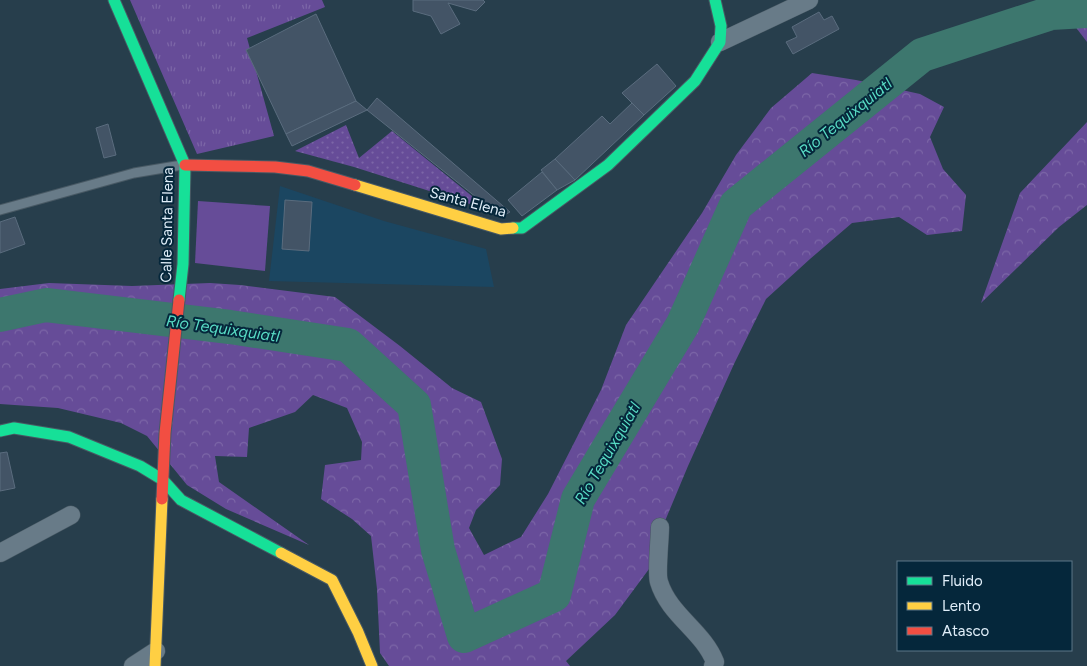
<svg xmlns="http://www.w3.org/2000/svg" width="1087" height="666" font-family="Figtree,sans-serif">
<style>
.built{fill:#1b4661}
.grass{fill:url(#grass-tufts)}
.forest{fill:url(#forest-crowns)}
.garden{fill:url(#garden-dots)}
.pitch{fill:#664c98}
.lines{fill:none;stroke-linecap:round;stroke-linejoin:round}
.river{stroke:#3d776e;stroke-width:34}
.building{fill:#435466;stroke:#5a6c7e}
.lane-casing{stroke:#485964;stroke-width:11}
.street-casing{stroke:#485964;stroke-width:19}
.fast-casing{stroke:#485964;stroke-width:13}
.slow-casing{stroke:#485964;stroke-width:13}
.jam-casing{stroke:#485964;stroke-width:13}
.lane{stroke:#687b88;stroke-width:9}
.street{stroke:#687b88;stroke-width:18}
.fast{stroke:#16e098;stroke-width:11}
.slow{stroke:#ffcf43;stroke-width:11}
.jam{stroke:#f24e42;stroke-width:11}
.labels{text-anchor:middle;stroke-width:4;stroke-linejoin:round;paint-order:stroke}
.street-label{font-size:15px;fill:#e0eef9;stroke:#05273b}
.water-label{font-size:16px;font-style:italic;fill:#58dbc4;stroke:#05273b}
</style>
<defs>
<pattern id="grass-tufts" width="24" height="20" patternUnits="userSpaceOnUse" patternTransform="scale(1.25)"><rect width="24" height="20" fill="#664c98"/><path d="M3 7l-1-3M5 7V3M7 7l1-3M15 17l-1-3M17 17v-4M19 17l1-3" fill="none" stroke="#7c66a7"/></pattern>
<pattern id="forest-crowns" width="20" height="18" patternUnits="userSpaceOnUse" patternTransform="scale(1.25)"><rect width="20" height="18" fill="#664c98"/><path d="M2 6a3 3 0 1 1 6 0M12 15a3 3 0 1 1 6 0" fill="none" stroke="#7c66a7"/></pattern>
<pattern id="garden-dots" width="8" height="8" patternUnits="userSpaceOnUse" patternTransform="scale(1.25)"><rect width="8" height="8" fill="#664c98"/><path d="M2 2h.1M6 6h.1" fill="none" stroke="#7c66a7" stroke-width="1.8" stroke-linecap="round"/></pattern>
</defs>
<rect width="100%" height="100%" fill="#273e4c"/>
<!-- built -->
<polygon class="built" points="280,186 384,221 486,249 494,287 269,281"/>
<!-- grass -->
<polygon class="grass" points="130,0 322,0 325,7 247,38 274,136 197,154"/>
<!-- forest -->
<g class="forest">
<polygon points="1055,0 1087,0 1087,42"/>
<polygon points="812,73 856,80 920,94 944,107 930,137 943,169 966,195 962,231 927,235 899,217 852,223 810,259 766,299 734,364 688,466 665,521 652,565 615,615 566,661 570,666 389,666 380,653 377,589 371,536 352,519 321,499 325,465 361,460 362,442 347,408 313,395 295,412 249,428 247,457 215,456 219,482 309,545 226,509 187,485 147,436 121,423 58,408 0,404 0,289 49,283 132,286 210,283 240,285 335,297 400,346 452,388 481,402 502,459 500,485 476,510 469,528 484,555 521,537 548,494 601,390 626,325 702,213 736,155 771,108"/>
<polygon points="1087,122 1087,205 1059,227 981,303 1020,193"/>
</g>
<!-- garden -->
<polygon class="garden" points="346,125 359,158 392,131 489,210 354,167 295,151"/>
<!-- pitch -->
<polygon class="pitch" points="198,201 270,206 265,271 195,263"/>
<g class="lines">
<!-- river -->
<polyline class="river" points="0,315 46,305 230,327 348,345 414,405 438,550 464,636 554,595 578,499 683,324 736,205 922,55 1051,13 1087,11"/>
</g>
<!-- building -->
<g class="building">
<polygon points="413,0 483,0 485,2 476,11 448,3 460,24 441,34 431,16 413,11"/>
<polygon points="819,12 824,20 832,16 839,29 793,54 786,42 797,37 792,27"/>
<polygon points="316,14 356,101 286,134 246,50"/>
<polygon points="657,64 676,86 644,115 622,93"/>
<polygon points="377,98 510,212 501,217 367,110"/>
<polygon points="356,101 367,110 292,146 286,134"/>
<polygon points="632,103 644,115 575,180 555,159 602,116 610,124"/>
<polygon points="108,124 116,155 104,158 96,128"/>
<polygon points="555,159 575,180 557,190 541,170"/>
<polygon points="542,172 557,190 522,216 508,200"/>
<polygon points="285,200 312,202 309,251 282,249"/>
<polygon points="15,217 25,244 0,253 0,222"/>
<polygon points="7,452 15,488 0,491 0,453"/>
</g>
<g class="lines">
<defs>
<polyline id="lane" points="0,210 134,173 182,165"/>
<g id="street">
<polyline points="720,42 809,0"/>
<path d="M660 527C660 539 656 573 659 582 669 615 703 631 715 662L713 666"/>
<polyline points="0,553 71,515"/>
<polyline points="133,666 156,651"/>
</g>
<g id="fast">
<polyline points="114,0 185,165 183,264 179,300"/>
<polyline points="513,228 522,228 608,165 695,81 720,42 721,26 715,0"/>
<polyline points="0,431 14,428 69,437 140,466 163,480 181,500 281,553"/>
</g>
<g id="slow">
<polyline points="355,185 501,229 513,228"/>
<polyline points="281,553 332,580 358,632 372,666"/>
<polyline points="155,666 162,499"/>
</g>
<g id="jam">
<polyline points="185,165 275,167 308,171 355,185"/>
<polyline points="162,499 165,433 179,300"/>
</g>
</defs>
<!-- lane casing -->
<use href="#lane" class="lane-casing"/>
<!-- street casing -->
<use href="#street" class="street-casing"/>
<!-- fast casing -->
<use href="#fast" class="fast-casing"/>
<!-- slow casing -->
<use href="#slow" class="slow-casing"/>
<!-- jam casing -->
<use href="#jam" class="jam-casing"/>
<!-- lane -->
<use href="#lane" class="lane"/>
<!-- street -->
<use href="#street" class="street"/>
<!-- fast -->
<use href="#fast" class="fast"/>
<!-- slow -->
<use href="#slow" class="slow"/>
<!-- jam -->
<use href="#jam" class="jam"/>
</g>
<g class="labels">
<!-- street labels -->
<g class="street-label">
<text transform="translate(468 202) rotate(15)" y="5">Santa Elena</text>
<text transform="translate(167 225) rotate(-89)" y="5">Calle Santa Elena</text>
</g>
<!-- water labels -->
<g class="water-label">
<text transform="translate(845 117) rotate(-39)" y="6">Río Tequixquiatl</text>
<text transform="translate(223 328) rotate(8)" y="6">Río Tequixquiatl</text>
<text transform="translate(607 453) rotate(-60)" y="6">Río Tequixquiatl</text>
</g>
</g>
<!-- legend -->
<rect x="897" y="561" width="175" height="90" fill="#05273b" stroke="#5d7787"/>
<rect x="907" y="577" width="25" height="8" fill="#16e098" stroke="#5d7787"/>
<text x="942" y="586" font-size="15" fill="#e0eef9">Fluido</text>
<rect x="907" y="602" width="25" height="8" fill="#ffcf43" stroke="#5d7787"/>
<text x="942" y="611" font-size="15" fill="#e0eef9">Lento</text>
<rect x="907" y="627" width="25" height="8" fill="#f24e42" stroke="#5d7787"/>
<text x="942" y="636" font-size="15" fill="#e0eef9">Atasco</text>
</svg>
